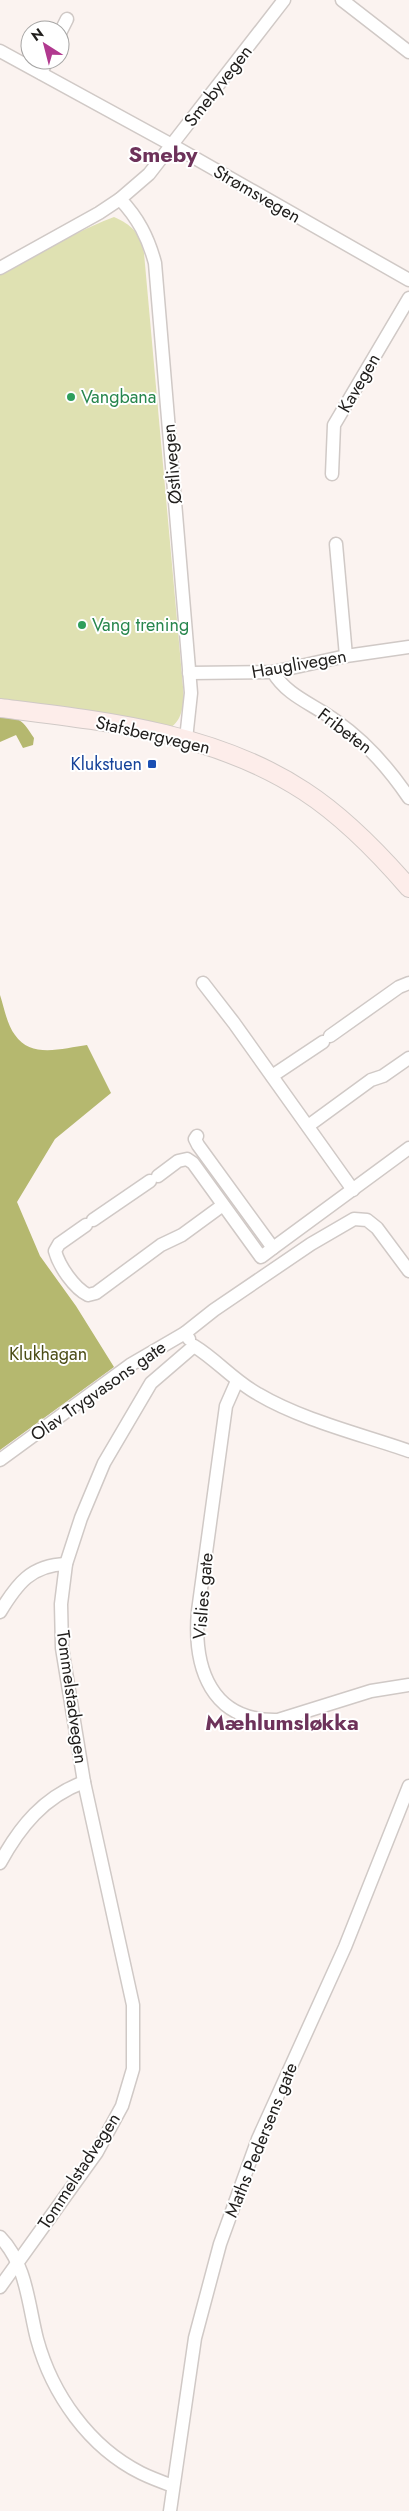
<svg xmlns="http://www.w3.org/2000/svg" width="409" height="2511" font-family="Jost,sans-serif">
<style>
.green{fill:#dfe1b2}
.forest{fill:#b5b86f}
.lines{fill:none;stroke-linecap:round;stroke-linejoin:round}
.minor-casing{stroke:#d0c9c6;stroke-width:15}
.secondary-casing{stroke:#d0c9c6;stroke-width:20}
.minor{stroke:#fff;stroke-width:12}
.secondary{stroke:#fdedea;stroke-width:18}
.leisure-dot{fill:#2e9e5b;stroke:#fff;stroke-width:2}
.transit-dot{fill:#1a4fb4;stroke:#fff;stroke-width:2}
.labels{text-anchor:middle;stroke-width:4;stroke-linejoin:round;paint-order:stroke}
.street-label{font-size:18px;fill:#201e1c;stroke:#fff}
.leisure-label{font-size:18px;fill:#27864d;stroke:#fff;text-anchor:start}
.transit-label{font-size:18px;fill:#164399;stroke:#fff;text-anchor:end}
.park-label{font-size:18px;fill:#4c4d16;stroke:#fff}
.district-label{font-size:22px;font-weight:bold;fill:#6d325a;stroke:#fff}
</style>
<rect width="100%" height="100%" fill="#fbf3f0"/>
<!-- green -->
<path class="green" d="M114 217C132 225 140 233 144 253L184 698C182 711 181 722 168 729L0 701V275C38 255 74 232 114 217Z"/>
<!-- forest -->
<g class="forest">
<path d="M0 715C20 717 23 721 34 738L33 745 23 748 16 735 0 742Z"/>
<path d="M0 995C4 1007 7 1025 15 1035 31 1059 63 1048 87 1045L111 1093 55 1139 17 1202 40 1256 76 1306 114 1367 0 1450Z"/>
</g>
<g class="lines">
<defs>
<g id="minor">
<polyline points="342,0 409,52"/>
<polyline points="60,33 67,19"/>
<polyline points="0,51 172,145 409,280"/>
<polyline points="41,73 47,60"/>
<path d="M120 199C138 218 148 237 155 263L191 693 186 739"/>
<polyline points="0,268 99,213 120,199 149,174 284,0"/>
<polyline points="332,474 334,425 409,298"/>
<polyline points="336,544 346,656"/>
<path d="M273 672C287 696 313 704 336 721 366 742 388 767 409 798"/>
<polyline points="189,673 273,672 346,656 409,647"/>
<polyline points="203,983 234,1023 353,1190"/>
<polyline points="330,1036 399,987 409,983"/>
<polyline points="272,1076 323,1042"/>
<polyline points="308,1126 371,1080 383,1076 409,1058"/>
<polyline points="197,1136 195,1139 198,1145 273,1248 409,1148"/>
<polyline points="158,1176 178,1161 187,1159 193,1163 261,1257 273,1248"/>
<polyline points="93,1220 150,1181"/>
<path d="M86 1225 59 1244 55 1251C59 1266 74 1288 88 1295L96 1293 161 1245 182 1235 223 1205"/>
<polyline points="185,1333 214,1310 311,1244 354,1219 367,1220 377,1228 409,1271"/>
<path d="M237 1381 226 1406 198 1611C193 1668 211 1722 278 1720L371 1691 409 1685"/>
<polyline points="0,1460 130,1365 185,1333 189,1339"/>
<path d="M0 1612C17 1584 31 1565 66 1564"/>
<path d="M0 1863C20 1826 44 1797 84 1782"/>
<path d="M0 2237C27 2265 28 2304 37 2339 52 2394 89 2447 141 2473 151 2478 162 2482 173 2486"/>
<path d="M0 2287 97 2152 122 2106 133 2069V2005L84 1782 62 1648 61 1604 66 1564 81 1518 104 1463 151 1383 194 1346C217 1360 234 1381 258 1394 302 1420 360 1434 409 1451"/>
<polyline points="170,2511 195,2338 220,2244 258,2139 345,1947 409,1786"/>
</g>
<path id="secondary" d="M0 708C104 721 214 732 304 791 344 817 378 852 409 888"/>
</defs>
<!-- minor casing -->
<use href="#minor" class="minor-casing"/>
<!-- secondary casing -->
<use href="#secondary" class="secondary-casing"/>
<!-- minor -->
<use href="#minor" class="minor"/>
<!-- secondary -->
<use href="#secondary" class="secondary"/>
</g>
<!-- markers -->
<g class="leisure-dot">
<circle cx="71" cy="397" r="5"/>
<circle cx="82" cy="625" r="5"/>
</g>
<rect class="transit-dot" x="147" y="759" width="10" height="10" rx="2.5"/>
<g class="labels">
<!-- street labels -->
<g class="street-label">
<text transform="translate(218 86) rotate(-52)" y="6">Smebyvegen</text>
<text transform="translate(257 194) rotate(30)" y="6">Strømsvegen</text>
<text transform="translate(359 383) rotate(-60)" y="6">Kavegen</text>
<text transform="translate(172 464) rotate(-95)" y="6">Østlivegen</text>
<text transform="translate(299 664) rotate(-10)" y="6">Hauglivegen</text>
<text transform="translate(345 731) rotate(37)" y="6">Fribeten</text>
<text transform="translate(153 735) rotate(13)" y="6">Stafsbergvegen</text>
<text transform="translate(98 1391) rotate(-35)" y="6">Olav Trygvasons gate</text>
<text transform="translate(203 1596) rotate(-85)" y="6">Vislies gate</text>
<text transform="translate(72 1697) rotate(82)" y="6">Tommelstadvegen</text>
<text transform="translate(261 2140) rotate(-68)" y="6">Maths Pedersens gate</text>
<text transform="translate(79 2171) rotate(-57)" y="6">Tommelstadvegen</text>
</g>
<!-- leisure labels -->
<g class="leisure-label">
<text x="81" y="403">Vangbana</text>
<text x="92" y="631">Vang trening</text>
</g>
<!-- transit labels -->
<g class="transit-label">
<text x="142" y="770">Klukstuen</text>
</g>
<!-- park labels -->
<g class="park-label">
<text x="48" y="1360">Klukhagan</text>
</g>
<!-- district labels -->
<g class="district-label">
<text x="163" y="162">Smeby</text>
<text x="282" y="1730">Mæhlumsløkka</text>
</g>
</g>
<!-- north arrow -->
<g transform="translate(45 45) rotate(324)"><circle r="24" fill="#ffffff" stroke="#a6a5a4"/>
<path d="M0-4L9 19L0 12L-9 19Z" fill="#b1398f"/>
<text y="-8" font-size="14" font-weight="bold" text-anchor="middle" fill="#201e1c">N</text>
</g>
</svg>
